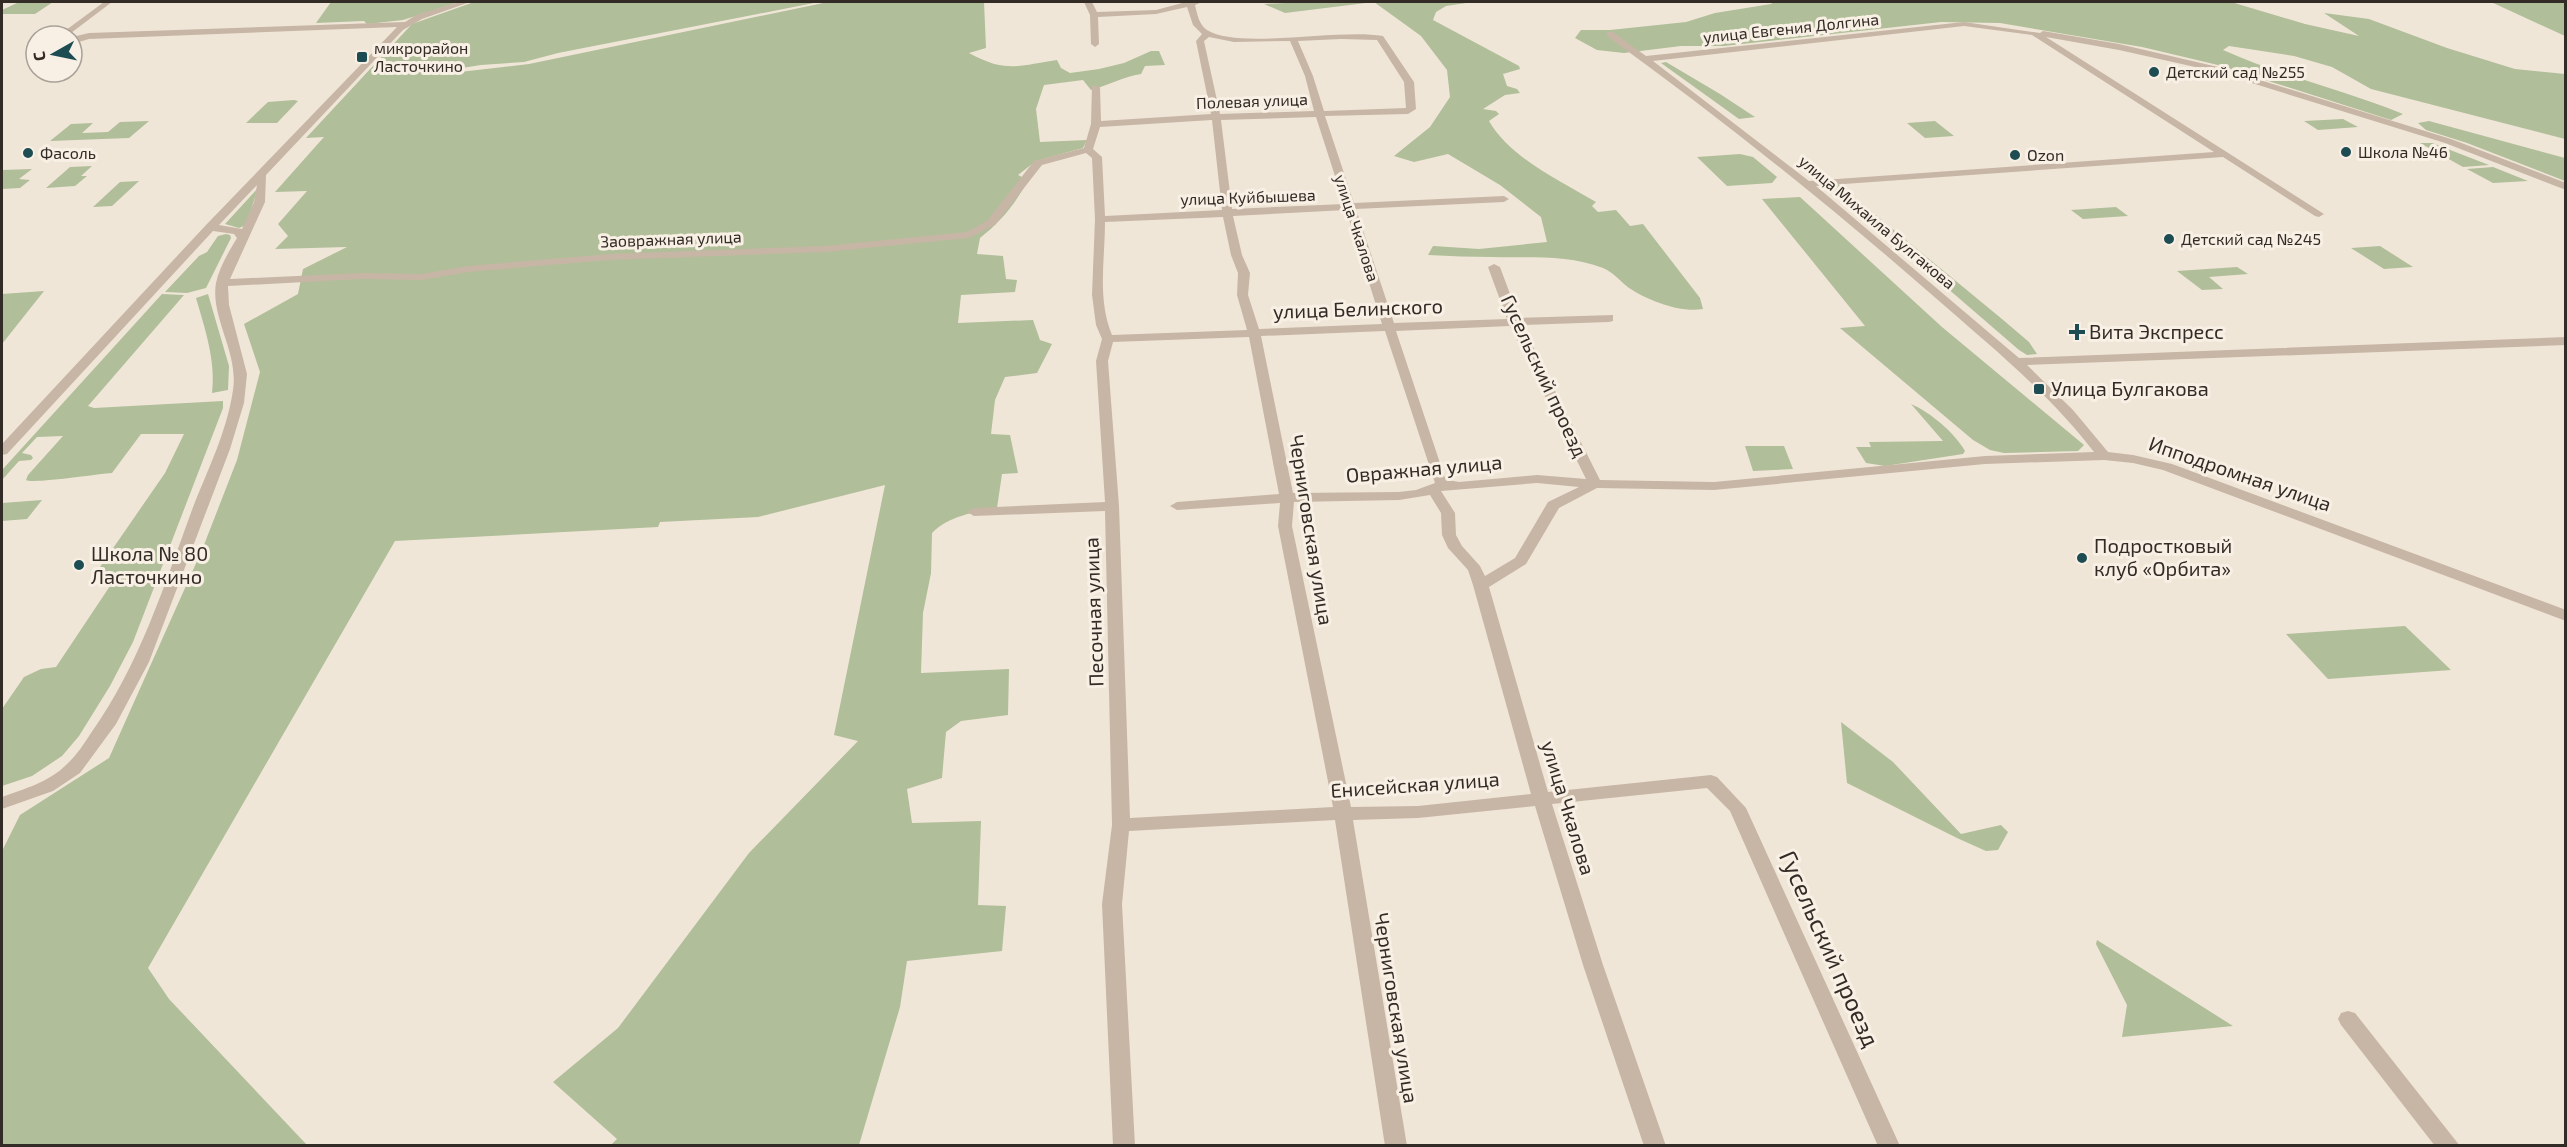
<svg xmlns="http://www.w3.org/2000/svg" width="2567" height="1147" font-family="'Exo 2',sans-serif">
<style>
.green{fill:#b0be99}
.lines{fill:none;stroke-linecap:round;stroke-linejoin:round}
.minor{fill:#c7b6a5;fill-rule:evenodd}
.poi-dot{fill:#1d4d53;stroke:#f8f0e4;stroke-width:2}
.labels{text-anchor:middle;stroke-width:6;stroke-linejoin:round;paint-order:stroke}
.far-street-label{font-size:16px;fill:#332b26;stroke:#f8f0e4}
.far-poi-label{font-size:16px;fill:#332b26;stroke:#f8f0e4;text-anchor:start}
.street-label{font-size:20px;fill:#332b26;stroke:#f8f0e4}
.poi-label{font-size:20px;fill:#332b26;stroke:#f8f0e4;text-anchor:start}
.near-street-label{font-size:24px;fill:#332b26;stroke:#f8f0e4}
</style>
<rect width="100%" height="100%" fill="#f0e6d8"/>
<!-- green -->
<g class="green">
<polygon points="53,2 35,14 2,14 2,10 17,3"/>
<polygon points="331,2 459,2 403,20 367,24 364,21 316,23"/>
<path d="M474 2H819L558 53 524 62 481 65 443 71 442 74 529 64 828 2H984L986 48 969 53C1006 73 1017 66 1057 60L1061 68 1070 73 1099 69 1124 63 1151 51H1159L1165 65 1145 66 1141 74C1123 77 1109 85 1091 90L1083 80 1044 85 1036 109 1040 142 1087 140 1083 148 1036 161 1018 175 1028 180C1016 203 1001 222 980 238L977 254 1003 256 1006 279 1017 280 1015 292 961 295 958 323 1033 320 1040 340 1052 344 1037 373 1005 377 995 400 991 434 1010 435 1018 473 1002 474 997 508C975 512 948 516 932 533L931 573 923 613 921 673 1009 669 1008 715 961 721 946 732 942 778 907 789 912 823 981 821 978 905 1006 906 1002 951 907 961 900 1007 859 1145H611L617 1139 553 1082 618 1028 749 853 858 741 834 735 885 485 758 517 660 522 658 527 395 541 148 968 169 999 307 1145 2 1146V851L20 815 109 758 202 550 237 460 260 372 244 324 298 294 303 269 347 247 275 249 288 236 278 224 307 191 275 192 324 137 306 138 412 24Z"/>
<path d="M1306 2H1473L1446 6 1436 12 1433 20 1519 66 1520 69 1503 74 1507 86 1517 89 1520 93 1505 95 1483 109 1496 111 1499 114 1489 121C1510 158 1561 181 1596 202L1592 206 1598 212 1616 210 1630 226 1643 224 1700 298 1703 309C1680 313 1649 301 1629 288 1621 282 1613 272 1603 268 1568 254 1530 258 1493 257 1472 257 1450 256 1428 255L1433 246 1479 249 1547 242 1541 217 1500 185 1448 154 1414 162 1394 156 1430 127 1450 97 1447 70 1421 36 1374 2 1285 13 1264 4Z"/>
<path d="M1773 2H2231L2305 24 2359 36 2324 13 2369 19 2447 48 2515 69 2565 74V139L2371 89 2332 67 2294 56 2229 46 2223 50C2281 76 2344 90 2403 114L2391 120 2218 65 2142 47 2000 23 1941 22 1724 46H1681L1624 53 1597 50 1575 38 1581 30H1610L1686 22 1715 13 1771 4Z"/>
<polygon points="2491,2 2565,2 2565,36"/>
<polygon points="1666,62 1720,94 1755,117 1739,119 1661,63"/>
<polygon points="294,100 298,101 277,123 246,123 268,102"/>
<polygon points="2343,119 2358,127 2318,130 2304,121"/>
<polygon points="149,121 129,138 50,141 71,124 93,123 82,133 108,132 120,122"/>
<polygon points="1935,121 1954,136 1925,138 1907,123"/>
<polygon points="2429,121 2565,158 2565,181 2467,143 2426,130 2418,123"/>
<polygon points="2420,143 2432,143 2489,165 2463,167"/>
<polygon points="1740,154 1753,157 1777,177 1772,183 1727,186 1697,157"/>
<polygon points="92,166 81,176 87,176 75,186 46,188 70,167"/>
<polygon points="2493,167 2528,181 2493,183 2467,169"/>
<polygon points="32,169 19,179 30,180 20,188 2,189 2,170"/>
<polygon points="139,181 112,206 93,207 120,182"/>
<polygon points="1833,183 1838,184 2002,319 2029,342 2037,354 2027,355 2019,350 1881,231 1874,220 1860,208 1824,187"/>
<polygon points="258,188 246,225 239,228 225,224"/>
<polygon points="1800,197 1942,327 2084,445 2078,451 2004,453 1990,450 1973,440 1840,328 1865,326 1762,199"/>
<polygon points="2116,207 2128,216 2083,219 2071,210"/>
<polygon points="226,234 230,235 231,238 206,288 187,293 165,292 199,256 207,252 218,236"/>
<polygon points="2380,246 2413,267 2384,269 2351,248"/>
<polygon points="2237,267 2248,274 2209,277 2223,289 2202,290 2177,271"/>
<polygon points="44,291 2,344 2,294"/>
<path d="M162 294 184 295 88 406 94 408 223 401V408L133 642 110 686 79 736 62 756 32 776 2 786V709L24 677 41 669 56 667 116 577 100 576 98 570 165 473 184 434H141L112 473C97 474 33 484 26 480L28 475 63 436 37 437 22 453 31 455 33 458 31 460 19 461 2 480V470Z"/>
<path d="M208 294 229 366 228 390 212 393C216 361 205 329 196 298Z"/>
<path d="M1911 404C1930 412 1955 433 1965 451L1963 454 1885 466 1866 463 1856 447H1871L1869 442 1943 441Z"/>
<polygon points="1745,446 1784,446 1793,469 1753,471"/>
<polygon points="42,500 27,519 2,521 2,503"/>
<polygon points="2405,626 2451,670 2328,679 2286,634"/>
<polygon points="1841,722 1893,762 1961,834 2001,825 2008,832 1998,850 1986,851 1957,838 1847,783"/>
<polygon points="2097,940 2233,1026 2122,1037 2127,1005 2096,944"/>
</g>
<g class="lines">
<!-- minor -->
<g class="minor">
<polygon points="104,2 112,2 67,36 58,36"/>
<path d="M459 2H470L422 19 403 30 266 175 265 202 230 279 361 273 422 274 468 266 610 254 825 246 966 232 987 221 1034 161 1084 148 1091 124 1092 85 1100 87 1101 121 1211 114 1196 41 1202 34 1193 25 1187 7 1156 14 1098 17 1099 44 1095 47 1091 44 1090 15 1084 2H1092L1097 12 1156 10 1186 2H1202L1195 5C1197 13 1199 25 1207 30 1239 50 1339 28 1383 36L1414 82 1416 109 1408 114 1325 116 1354 203 1504 196 1509 199 1504 202 1356 209 1394 323 1507 319 1488 267 1494 264 1500 267 1519 318 1613 315V321L1609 322 1522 325 1600 480 1714 482 1985 456 2094 452C2048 392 1988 344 1931 294 1827 203 1719 117 1607 36V32H1613L1646 56 1964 22 2040 33 2043 31 2119 44 2218 67 2451 139 2566 183V190L2445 143 2213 71 2119 50 2046 37 2324 214 2319 217 2315 216 2223 157 1816 186 2019 358 2566 337V345L2027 365 2073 410 2108 452 2133 455 2172 464 2566 610V621L2163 470 2133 463 2104 460 1985 464 1714 490 1597 488 1559 508 1526 564 1489 587 1548 792 1711 775 1717 777 1746 808 1900 1146H1878L1730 811 1707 788 1552 804 1603 965 1666 1146H1644L1583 965 1535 806 1418 818 1353 820 1407 1146H1385L1335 820 1129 831 1122 904 1135 1146H1113L1102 904 1112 825 1105 511 974 516 967 512 974 508 1105 502 1096 361 1102 339 1096 325 1092 295 1095 219 1092 158 1086 153 1042 165 995 225 969 238 825 252 610 260 468 272 422 280 361 279 228 286 229 305 247 374 244 403 230 449 149 662 116 724 80 773 53 791 2 809V797C24 789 49 782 66 765 76 756 84 744 91 733 139 666 164 586 192 510 207 471 227 432 233 390 239 353 210 317 216 283 219 268 229 251 237 238L234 234 213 231 7 454 2 455V444L206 225 397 27 89 39 72 44V37L89 33 405 22 416 15ZM1964 26 2032 35 2214 152 1809 181 1653 61ZM1209 37 1234 42 1290 41 1305 76 1314 111 1220 114 1204 41ZM1341 39 1377 40 1404 82 1406 108 1324 111 1313 76 1298 41ZM1316 117 1344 204 1232 209 1221 120ZM1212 120 1222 210 1105 216 1102 157 1093 149 1100 127ZM257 185 254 202 242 229 219 225ZM1346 210 1382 324 1259 329 1248 295 1250 273 1242 255 1233 216ZM1223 217 1231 255 1238 273 1237 295 1247 330 1112 335C1097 299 1105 260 1105 222ZM1510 326 1586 479 1537 475 1459 482 1448 480 1445 478 1396 331ZM1385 331 1435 483 1416 490 1399 492 1293 493 1261 336ZM1249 337 1279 494 1177 502 1170 506 1177 510 1280 503 1278 526 1333 807 1130 818 1119 506 1108 361 1113 342ZM1537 483 1579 487 1548 502 1515 558 1485 576 1480 566 1462 546 1456 535 1455 513 1441 491ZM1430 495 1441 513 1442 535 1448 548 1468 570 1473 585 1531 794 1418 806 1351 807 1292 526 1294 502 1399 500Z"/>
<polygon points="2348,1011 2355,1013 2460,1146 2435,1146 2341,1025 2338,1019 2341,1013"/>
</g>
</g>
<!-- markers -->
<g class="poi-dot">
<rect x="356" y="51" width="12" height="12" rx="3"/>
<circle cx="2154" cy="72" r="6"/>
<circle cx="2346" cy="152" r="6"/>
<circle cx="28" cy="153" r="6"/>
<circle cx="2015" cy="155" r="6"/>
<circle cx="2169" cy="239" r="6"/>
<path d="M2074 323h6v6h6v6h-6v6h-6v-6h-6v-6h6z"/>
<rect x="2033" y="383" width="12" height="12" rx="3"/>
<circle cx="2082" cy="558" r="6"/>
<circle cx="79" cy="565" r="6"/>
</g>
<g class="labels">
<!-- far-street labels -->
<g class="far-street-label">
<text transform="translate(1791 28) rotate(-6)" y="6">улица Евгения Долгина</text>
<text transform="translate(1252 101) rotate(-2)" y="6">Полевая улица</text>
<text transform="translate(1248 197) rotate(-2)" y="6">улица Куйбышева</text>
<text transform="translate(1877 222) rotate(40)" y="6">улица Михаила Булгакова</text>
<text transform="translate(1357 228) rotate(72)" y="6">улица Чкалова</text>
<text transform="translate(671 239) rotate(-2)" y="6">Заовражная улица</text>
</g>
<!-- far-poi labels -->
<g class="far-poi-label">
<text x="374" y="54">микрорайон<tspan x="374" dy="18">Ласточкино</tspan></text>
<text x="2166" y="78">Детский сад №255</text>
<text x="2358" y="158">Школа №46</text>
<text x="40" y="159">Фасоль</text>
<text x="2027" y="161">Ozon</text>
<text x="2181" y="245">Детский сад №245</text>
</g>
<!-- street labels -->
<g class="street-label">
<text transform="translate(1358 309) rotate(-2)" y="7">улица Белинского</text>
<text transform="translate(1544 376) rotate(65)" y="7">Гусельский проезд</text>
<text transform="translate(1424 469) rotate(-5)" y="7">Овражная улица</text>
<text transform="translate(2240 474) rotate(19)" y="7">Ипподромная улица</text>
<text transform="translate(1311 530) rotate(81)" y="7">Черниговская улица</text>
<text transform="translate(1094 612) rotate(-92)" y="7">Песочная улица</text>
<text transform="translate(1415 785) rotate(-4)" y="7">Енисейская улица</text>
<text transform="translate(1568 808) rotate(73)" y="7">улица Чкалова</text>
<text transform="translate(1396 1008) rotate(81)" y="7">Черниговская улица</text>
</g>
<!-- poi labels -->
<g class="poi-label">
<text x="2089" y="339">Вита Экспресс</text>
<text x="2051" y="396">Улица Булгакова</text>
<text x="2094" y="553">Подростковый<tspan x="2094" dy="23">клуб «Орбита»</tspan></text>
<text x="91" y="561">Школа № 80<tspan x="91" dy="23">Ласточкино</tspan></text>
</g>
<!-- near-street labels -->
<g class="near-street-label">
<text transform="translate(1829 949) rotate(66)" y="8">Гусельский проезд</text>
</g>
</g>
<!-- border -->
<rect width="2567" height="1147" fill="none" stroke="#332b26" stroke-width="6"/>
<!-- north arrow -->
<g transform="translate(54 54) rotate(261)"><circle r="28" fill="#f8f0e4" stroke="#a9a198" stroke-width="1.5"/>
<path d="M0-4.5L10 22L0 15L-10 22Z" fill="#1d4d53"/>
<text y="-9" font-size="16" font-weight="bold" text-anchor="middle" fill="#332b26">С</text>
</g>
</svg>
